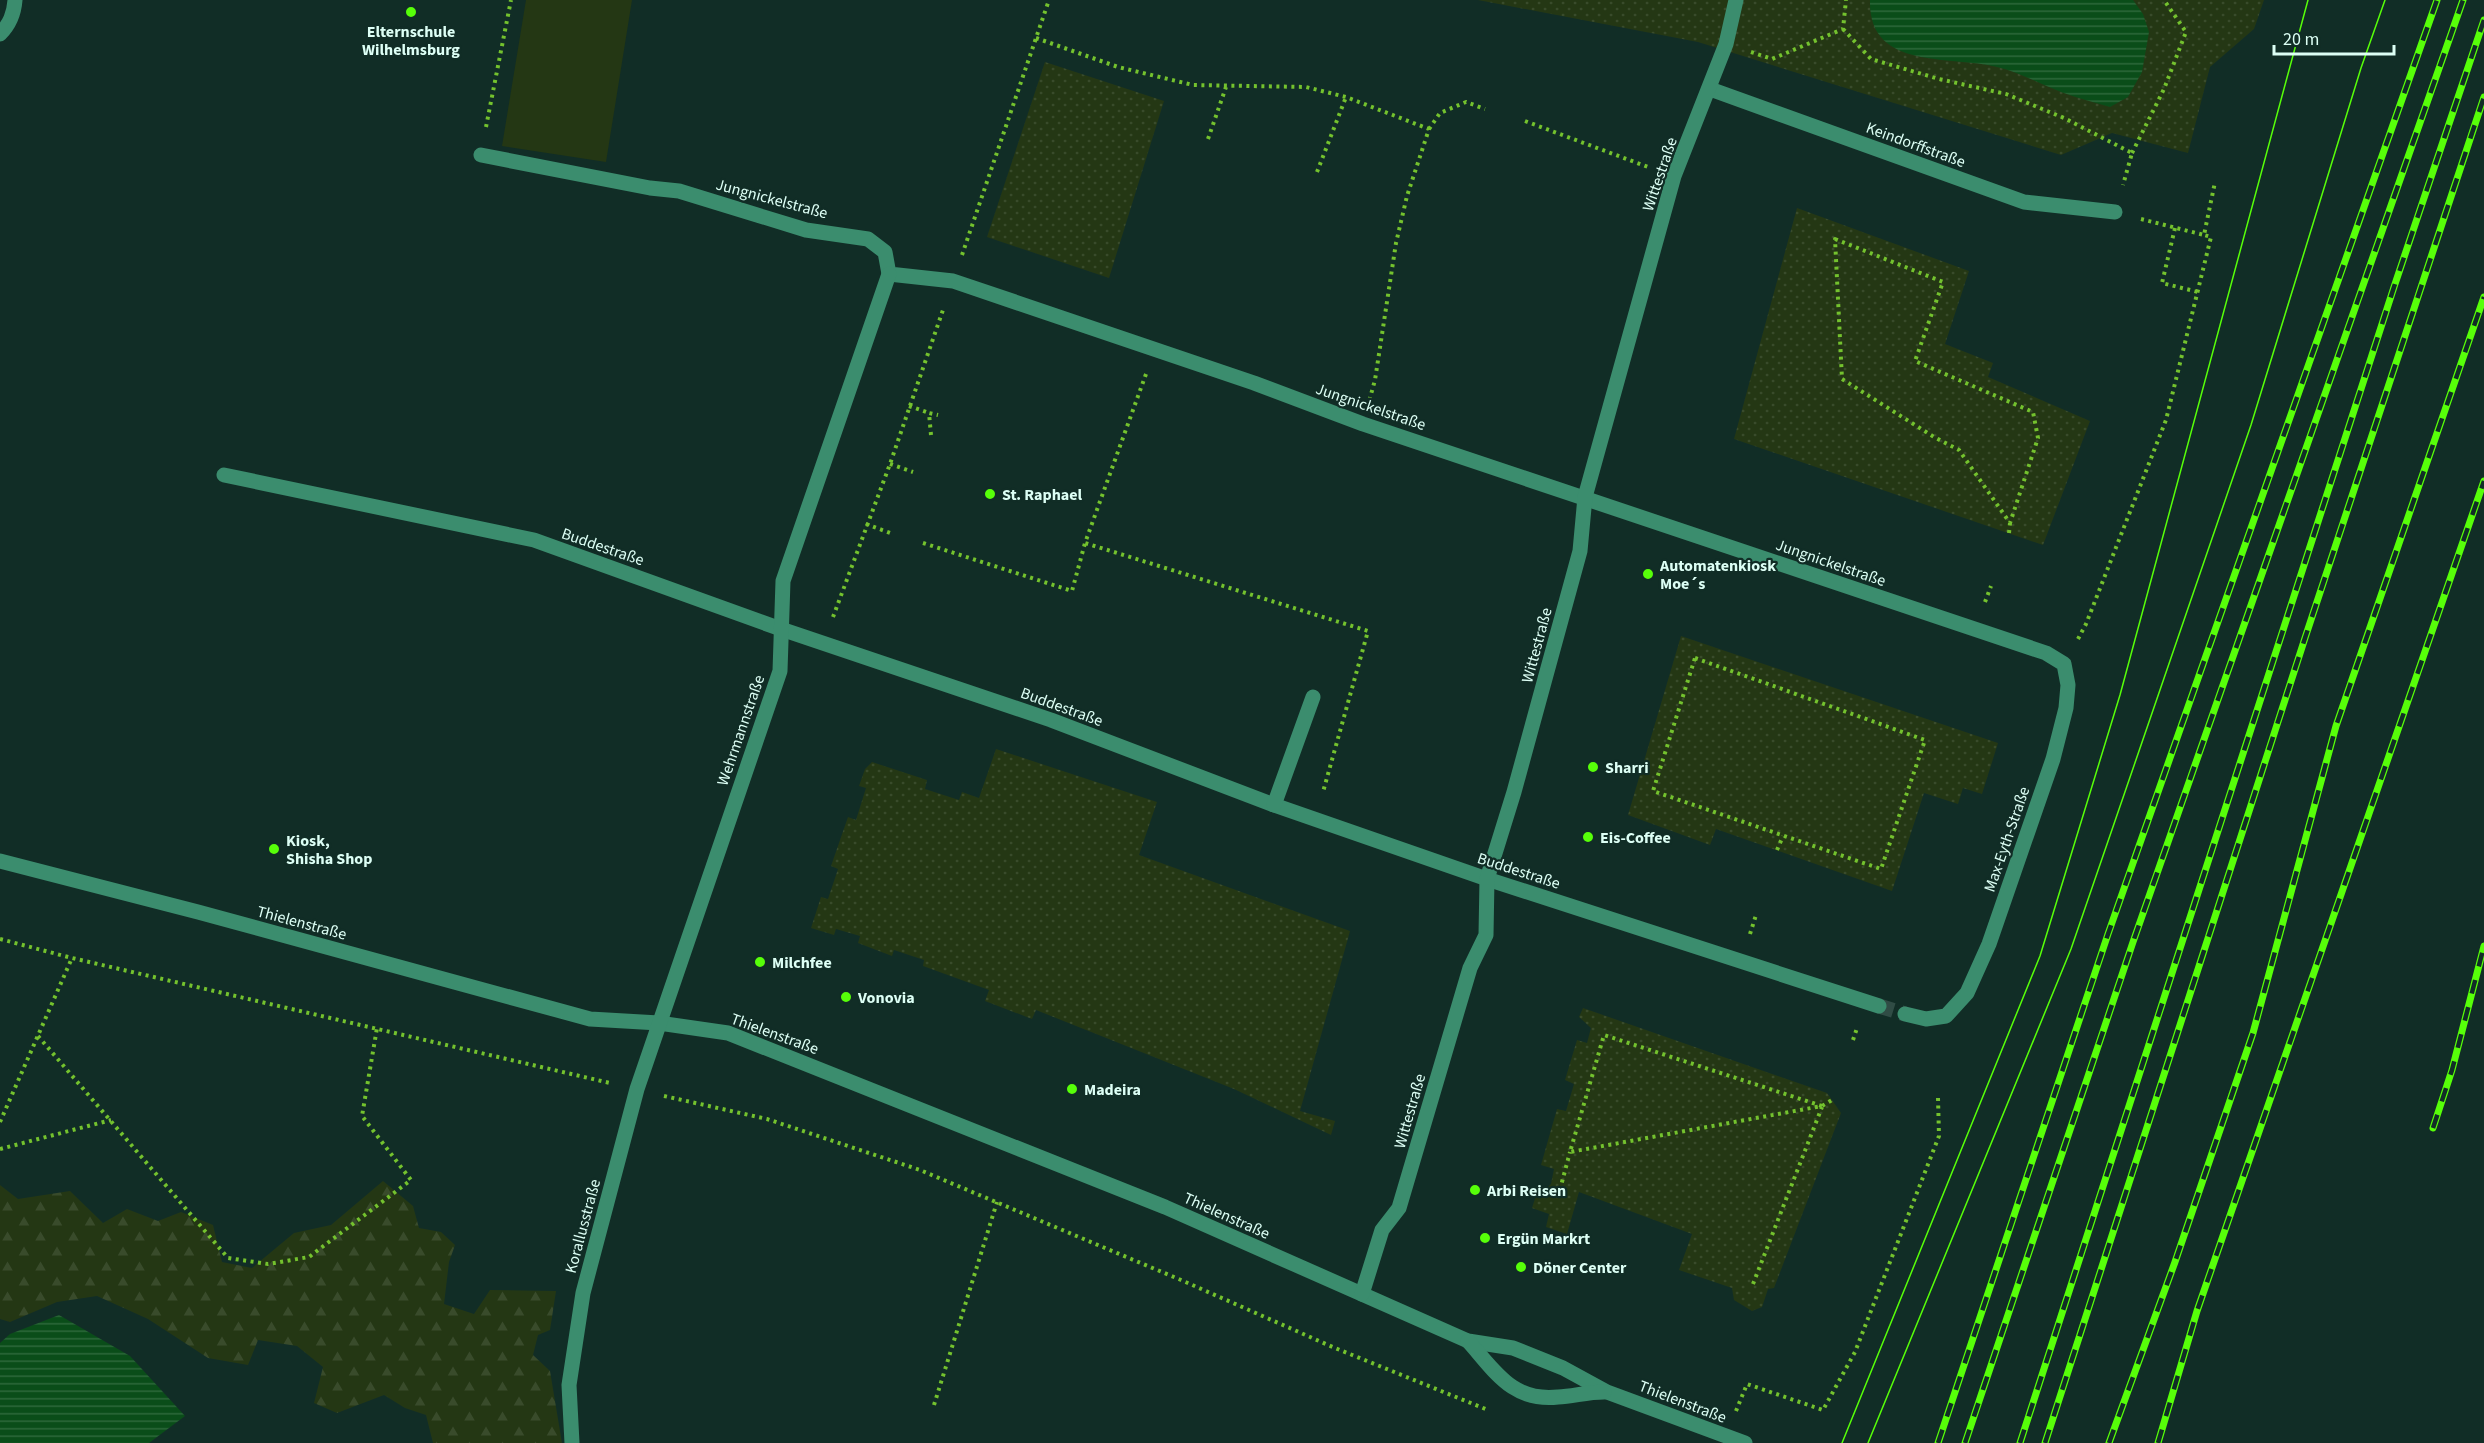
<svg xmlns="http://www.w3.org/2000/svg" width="2484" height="1443" font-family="'Source Sans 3',sans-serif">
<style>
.green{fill:url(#green-dots)}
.forest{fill:url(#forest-firs)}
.pitch{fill:#243714}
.water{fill:url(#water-rules)}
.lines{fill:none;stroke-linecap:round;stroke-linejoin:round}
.minor-tunnel{stroke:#304c45;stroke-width:15;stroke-dasharray:15 8;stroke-linecap:butt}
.path{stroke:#74c22e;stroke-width:4;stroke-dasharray:3 4.5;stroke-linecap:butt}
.minor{stroke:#3b8d6e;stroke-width:15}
.tram{stroke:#57ff09;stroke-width:1.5}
.rail-casing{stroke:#57ff09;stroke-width:7}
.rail{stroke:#112d26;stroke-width:4.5;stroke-dasharray:14;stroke-linecap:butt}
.poi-dot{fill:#57ff09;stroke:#112d26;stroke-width:2}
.labels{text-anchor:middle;stroke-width:4.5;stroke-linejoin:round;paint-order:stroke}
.poi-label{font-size:16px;font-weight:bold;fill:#ddfff5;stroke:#112d26;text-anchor:start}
.street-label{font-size:16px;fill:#ddfff5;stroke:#112d26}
</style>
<defs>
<pattern id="green-dots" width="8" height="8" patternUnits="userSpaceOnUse" patternTransform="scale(1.5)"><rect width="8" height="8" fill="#243714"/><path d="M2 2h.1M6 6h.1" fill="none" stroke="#394b2b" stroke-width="1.8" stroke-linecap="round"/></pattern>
<pattern id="forest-firs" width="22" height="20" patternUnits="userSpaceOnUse" patternTransform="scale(1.5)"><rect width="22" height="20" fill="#243714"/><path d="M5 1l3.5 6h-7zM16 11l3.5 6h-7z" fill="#394b2b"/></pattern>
<pattern id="water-rules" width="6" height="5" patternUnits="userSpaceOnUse" patternTransform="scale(1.5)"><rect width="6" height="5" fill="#0a4d19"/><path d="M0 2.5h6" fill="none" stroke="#2d683b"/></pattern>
</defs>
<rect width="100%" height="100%" fill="#112d26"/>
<!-- green -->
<g class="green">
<polygon points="1478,0 2264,0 2254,29 2210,67 2188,153 2112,133 2061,155 1698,42"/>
<polygon points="1045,62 1164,101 1109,278 987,237"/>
<polygon points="1797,208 1969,271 1945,344 1993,363 1988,377 2090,421 2043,545 1734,439"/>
<polygon points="1681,636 1998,743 1982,794 1963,788 1958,804 1924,793 1892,891 1716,829 1710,845 1628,815"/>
<polygon points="996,749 1157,802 1139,855 1350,931 1300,1111 1335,1121 1331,1135 1234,1089 1036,1010 1032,1019 985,1001 989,990 923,966 924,960 894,950 892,956 858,943 860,936 836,929 834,935 811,928 821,897 828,899 838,869 831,866 848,817 856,820 866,788 859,786 865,769 872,762 927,780 925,789 959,800 962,792 979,798"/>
<polygon points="1583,1008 1827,1093 1841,1113 1774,1288 1768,1289 1762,1307 1752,1311 1734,1300 1732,1288 1679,1270 1692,1234 1579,1192 1567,1234 1546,1227 1549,1214 1532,1208 1538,1189 1543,1192 1551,1184 1554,1169 1541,1165 1557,1109 1566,1111 1574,1084 1565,1080 1577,1040 1587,1043 1591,1028 1579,1017"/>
</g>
<!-- forest -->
<polygon class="forest" points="383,1181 413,1206 419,1228 441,1232 455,1245 449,1262 444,1304 474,1314 490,1290 556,1291 550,1330 538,1335 533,1355 550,1371 562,1443 433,1443 426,1415 405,1408 384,1395 337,1413 314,1403 323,1367 297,1346 258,1340 248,1365 208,1358 148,1319 97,1296 57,1302 10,1322 0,1319 0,1185 18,1199 70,1191 103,1223 127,1209 158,1221 181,1212 213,1225 222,1262 252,1268 294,1233 331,1225"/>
<!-- pitch -->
<polygon class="pitch" points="526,0 632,0 606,162 502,146"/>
<!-- water -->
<g class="water">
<path d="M1870 0H2133L2143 14 2149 32 2142 72 2128 97 2110 107C2094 102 2077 98 2061 92 2040 84 2019 72 1997 67 1950 55 1868 71 1870 0Z"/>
<polygon points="59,1315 130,1356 185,1416 149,1443 0,1443 0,1343 10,1334"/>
</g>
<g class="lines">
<!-- minor-tunnel -->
<polyline class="minor-tunnel" points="1879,1006 1905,1014"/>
<!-- path -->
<g class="path">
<polyline points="1843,29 1871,59 1939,79 2006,94 2064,118 2132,153 2123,185"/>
<polyline points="1036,38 1118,67 1193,85 1306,87 1346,97 1429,129 1407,196 1396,243 1375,380 1370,398"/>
<polyline points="1751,52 1772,59 1843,29 1846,0"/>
<polyline points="1525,121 1648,167"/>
<polyline points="486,127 511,0"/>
<polyline points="1429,129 1440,113 1466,102 1485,109"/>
<polyline points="1208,139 1226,87"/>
<polyline points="2132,153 2164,89 2186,32 2164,0"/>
<polyline points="1317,172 1346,97"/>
<polyline points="2141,219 2204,235 2215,182"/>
<polyline points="2175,228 2162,283 2198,292"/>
<polygon points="1835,239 1943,282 1915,361 2033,412 2038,438 2010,523 1959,450 1934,437 1842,379"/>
<polyline points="962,255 1049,0"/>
<polyline points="1146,374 1085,543 1368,631 1323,792"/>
<polyline points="909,406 929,413"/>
<polyline points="931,435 929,413 938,415"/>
<polyline points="890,464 913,472"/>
<polyline points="866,524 893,534"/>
<polyline points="2009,533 2010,523"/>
<polyline points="923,543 1072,591 1085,543"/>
<polyline points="1985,602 1991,586"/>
<polyline points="833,617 890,464 944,307"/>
<polyline points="2078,639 2086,624 2166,420 2211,237 2204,235"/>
<polygon points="1695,658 1925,740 1881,869 1653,791"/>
<polyline points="1777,850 1783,836"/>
<polyline points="1750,934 1756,915"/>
<polyline points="0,939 72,958 610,1083"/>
<polyline points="38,1036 228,1258 268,1264 309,1257 411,1180 362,1116 377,1028"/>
<polyline points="1853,1040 1857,1028"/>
<polyline points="664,1096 767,1119 920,1170 1181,1280 1335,1348 1488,1410"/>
<polyline points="1822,1106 1604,1035 1570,1152 1822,1106 1832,1100"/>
<polyline points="0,1122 72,958"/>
<polyline points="0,1149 111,1120"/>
<polyline points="1558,1197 1570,1152"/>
<polyline points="1753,1284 1822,1107"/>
<polyline points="934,1405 997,1202"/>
<polyline points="1736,1411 1747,1384 1823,1410 1855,1352 1939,1136 1938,1098"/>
</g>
<!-- minor -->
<g class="minor">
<path d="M0 34C10 24 14 14 15 0"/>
<polyline points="1710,89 2024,202 2115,212"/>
<polyline points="481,155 650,188 679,191 806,230 868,239 885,252 889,274 953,281 1254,383 1363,424 2046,653 2064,664 2068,685 2066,708 2053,759 1989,944 1967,993 1946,1016 1926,1019 1905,1014"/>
<polyline points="224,475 534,540 781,629 1051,720 1274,805 1487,879 1879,1006"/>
<polyline points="1274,805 1313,697"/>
<polyline points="0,861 198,912 590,1019 659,1023 728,1033 1165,1207 1468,1341 1513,1348 1563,1368 1607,1392 1745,1443"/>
<polyline points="1362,1294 1382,1230 1399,1208 1470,968 1486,935 1487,879 1514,792 1580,551 1585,497 1674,176 1726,44 1736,0"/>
<path d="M1468 1341C1495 1371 1512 1402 1558 1397 1574 1396 1588 1392 1604 1392"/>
<polyline points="572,1443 569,1385 583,1293 637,1089 780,671 783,581 889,274"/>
</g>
<!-- tram -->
<g class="tram">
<polyline points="1842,1443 2040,956 2120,695 2308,0"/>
<polyline points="1868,1443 2071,949 2251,425 2361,68 2385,0"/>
</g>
<defs>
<g id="rail">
<polyline points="2433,1128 2452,1070 2484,946"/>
<polyline points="1938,1443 2108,934 2437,0"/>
<polyline points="1965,1443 2133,942 2463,0"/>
<polyline points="2020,1443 2394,287 2484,20"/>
<polyline points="2045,1443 2305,638 2484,97"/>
<polyline points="2109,1443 2175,1262 2253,1033 2336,726 2484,297"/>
<polyline points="2158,1443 2197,1311 2484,481"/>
</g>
</defs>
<!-- rail casing -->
<use href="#rail" class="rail-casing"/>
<!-- rail -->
<use href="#rail" class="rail"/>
</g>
<!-- markers -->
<g class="poi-dot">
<circle cx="411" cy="12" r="6"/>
<circle cx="990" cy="494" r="6"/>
<circle cx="1648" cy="574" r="6"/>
<circle cx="1593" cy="767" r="6"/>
<circle cx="1588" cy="837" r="6"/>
<circle cx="274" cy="849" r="6"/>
<circle cx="760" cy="962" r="6"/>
<circle cx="846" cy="997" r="6"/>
<circle cx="1072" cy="1089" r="6"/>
<circle cx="1475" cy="1190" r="6"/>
<circle cx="1485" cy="1238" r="6"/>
<circle cx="1521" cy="1267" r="6"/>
</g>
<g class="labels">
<!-- poi labels -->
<g class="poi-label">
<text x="411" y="37" text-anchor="middle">Elternschule<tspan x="411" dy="18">Wilhelmsburg</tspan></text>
<text x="1002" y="500">St. Raphael</text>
<text x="1660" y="571">Automatenkiosk<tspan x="1660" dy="18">Moe´s</tspan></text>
<text x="1605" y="773">Sharri</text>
<text x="1600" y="843">Eis-Coffee</text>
<text x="286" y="846">Kiosk,<tspan x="286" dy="18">Shisha Shop</tspan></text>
<text x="772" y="968">Milchfee</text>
<text x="858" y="1003">Vonovia</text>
<text x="1084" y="1095">Madeira</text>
<text x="1487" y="1196">Arbi Reisen</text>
<text x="1497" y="1244">Ergün Markrt</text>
<text x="1533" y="1273">Döner Center</text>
</g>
<!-- street labels -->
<g class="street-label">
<text transform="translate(1916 144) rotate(20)" y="6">Keindorffstraße</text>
<text transform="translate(1659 174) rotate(-71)" y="6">Wittestraße</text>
<text transform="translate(772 198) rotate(15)" y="6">Jungnickelstraße</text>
<text transform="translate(1371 406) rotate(19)" y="6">Jungnickelstraße</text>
<text transform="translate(603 546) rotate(19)" y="6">Buddestraße</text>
<text transform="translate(1831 562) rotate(19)" y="6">Jungnickelstraße</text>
<text transform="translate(1536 645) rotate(-75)" y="6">Wittestraße</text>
<text transform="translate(1062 706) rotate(20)" y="6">Buddestraße</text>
<text transform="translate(740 730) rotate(-71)" y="6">Wehrmannstraße</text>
<text transform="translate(2006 839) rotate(-71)" y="6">Max-Eyth-Straße</text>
<text transform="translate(1519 870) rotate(18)" y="6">Buddestraße</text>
<text transform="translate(302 922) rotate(15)" y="6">Thielenstraße</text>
<text transform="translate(775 1033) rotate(20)" y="6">Thielenstraße</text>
<text transform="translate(1409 1111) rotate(-74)" y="6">Wittestraße</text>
<text transform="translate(1227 1215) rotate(24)" y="6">Thielenstraße</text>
<text transform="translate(582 1226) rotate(-75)" y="6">Korallusstraße</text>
<text transform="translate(1683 1401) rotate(21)" y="6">Thielenstraße</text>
</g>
</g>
<!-- scale -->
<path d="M2274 45v9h120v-9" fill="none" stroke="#ddfff5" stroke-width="3"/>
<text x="2283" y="45" font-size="18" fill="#ddfff5" stroke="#112d26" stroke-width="4.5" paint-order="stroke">20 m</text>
</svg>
